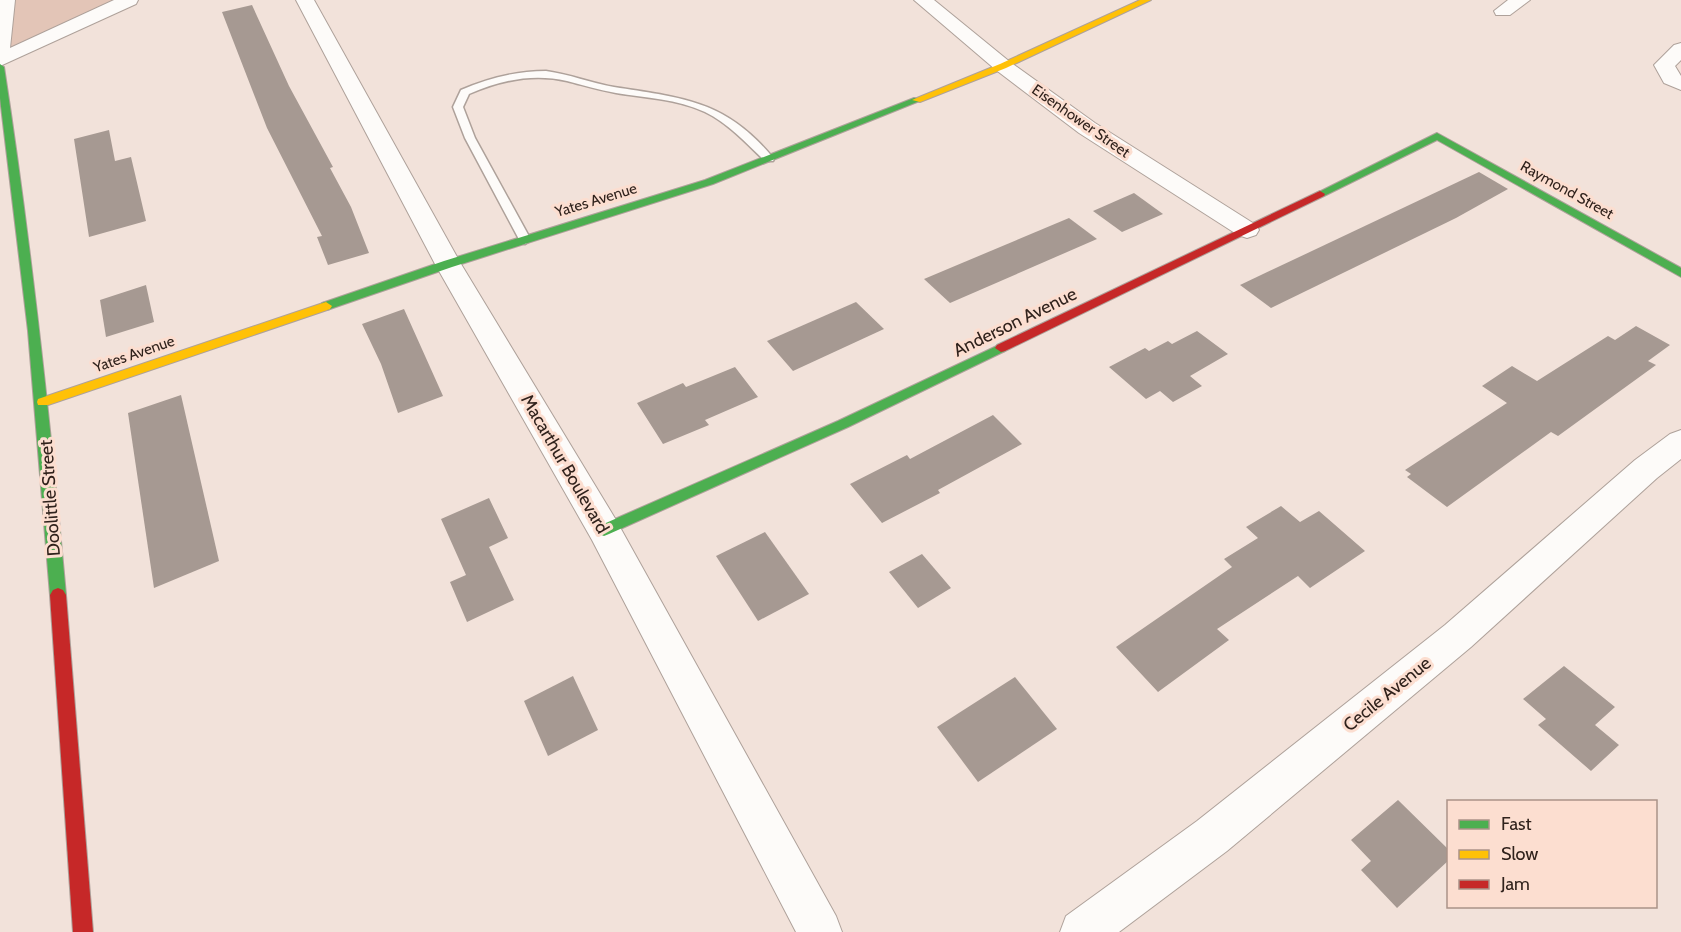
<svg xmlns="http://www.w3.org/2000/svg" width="1681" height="932" font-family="Cabin,sans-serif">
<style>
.green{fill:#e3c5b7}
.building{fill:#a69992}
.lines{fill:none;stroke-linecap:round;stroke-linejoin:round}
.lane-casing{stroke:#aea19a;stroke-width:3}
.street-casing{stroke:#aea19a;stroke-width:2}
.fast-casing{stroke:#aea19a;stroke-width:2}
.slow-casing{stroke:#aea19a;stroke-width:2}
.jam-casing{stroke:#aea19a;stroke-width:2}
.lane{fill:#fdfbf9;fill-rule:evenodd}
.street{fill:#fdfbf9;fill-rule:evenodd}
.fast{fill:#4caf50;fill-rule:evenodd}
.slow{fill:#ffc107;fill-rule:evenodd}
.jam{fill:#c62828;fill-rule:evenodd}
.labels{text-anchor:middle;stroke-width:6;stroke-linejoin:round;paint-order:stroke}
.far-street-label{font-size:15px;fill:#30221c;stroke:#fcded0}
.street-label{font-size:18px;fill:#30221c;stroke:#fcded0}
</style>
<rect width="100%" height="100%" fill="#f2e2da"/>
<!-- green -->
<polygon class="green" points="7,0 128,0 3,55"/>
<!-- building -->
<g class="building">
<polygon points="252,5 289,86 333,167 330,168 351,207 369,253 328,265 317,237 322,236 267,128 222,12"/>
<polygon points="109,130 115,161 131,157 146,221 89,237 74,139"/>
<polygon points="1479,172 1508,189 1456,218 1271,308 1240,285"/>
<polygon points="1134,193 1163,214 1122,232 1093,211"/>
<polygon points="1069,218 1097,239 950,303 924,279"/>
<polygon points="146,285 154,322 106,337 100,300"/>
<polygon points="856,302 884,329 793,371 767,341"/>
<polygon points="404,309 443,396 398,413 381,364 362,324"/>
<polygon points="1636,326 1670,345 1648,361 1656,365 1558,436 1551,432 1447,507 1407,477 1411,474 1405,470 1507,403 1482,386 1512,366 1537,381 1608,336 1615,340"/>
<polygon points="1197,331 1228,354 1190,376 1202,386 1173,402 1160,391 1146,399 1109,367 1145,348 1149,351 1168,341 1172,344"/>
<polygon points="735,367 758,397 705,420 709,425 663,444 637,403 683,383 686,387"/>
<polygon points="181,395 219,561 154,588 128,413"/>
<polygon points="993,415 1022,444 938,490 940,493 882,523 850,484 907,455 910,459"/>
<polygon points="489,498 508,538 489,547 514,600 467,622 450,582 466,575 441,519"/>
<polygon points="1281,506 1300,522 1319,511 1365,551 1310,588 1298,576 1217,629 1229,640 1158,692 1116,647 1232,567 1224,559 1258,538 1246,527"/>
<polygon points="765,532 809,594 758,621 716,556"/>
<polygon points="922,554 951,588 918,608 889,572"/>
<polygon points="1564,666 1615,707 1595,725 1619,745 1591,771 1538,725 1546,719 1523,699"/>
<polygon points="573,676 598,730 548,756 524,701"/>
<polygon points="1015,677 1057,729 978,782 937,727"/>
<polygon points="1398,800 1449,850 1449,860 1397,908 1361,870 1371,861 1351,840"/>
</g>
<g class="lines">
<defs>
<path id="lane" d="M546 71C569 74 591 83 614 87 683 98 726 100 774 159L773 161H765C747 144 728 123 705 112 677 99 646 98 616 93 599 90 583 85 567 81 533 73 501 80 469 94L463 107 475 138 531 240 525 244 521 243 465 138 453 107 461 90C489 78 516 71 546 71Z"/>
<g id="street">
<polygon points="0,0 15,0 10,48 114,0 138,0 136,4 0,66"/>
<polygon points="296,0 314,0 461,264 616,520 836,916 842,932 796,932 592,540 435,264"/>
<polygon points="914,0 934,0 1010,62 1095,123 1256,225 1259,230 1256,235 1247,238 1238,235 1079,133 996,70"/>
<polygon points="1508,0 1530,0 1510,15 1496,15 1494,11"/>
<polygon points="1681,43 1681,60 1675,66 1681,76 1681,90 1664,83 1654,65 1674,45"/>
<polygon points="1681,430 1681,459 1657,478 1471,647 1227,851 1119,932 1060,932 1066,916 1197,821 1445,625 1635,460 1670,434"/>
</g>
<g id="fast">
<path d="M0 64 4 67C31 242 50 418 66 595L63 600 58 602 53 600 50 595 28 331 0 98Z"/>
<polygon points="914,98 922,100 713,184 452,267 330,309 326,310 320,306 322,303 444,261 705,180"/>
<polygon points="1437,133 1681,268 1681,277 1437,140 1324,196 1316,196 1315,194"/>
<polygon points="1001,344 1005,345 1007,348 1005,351 848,427 609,534 604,536 599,534 597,530 599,526 838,421"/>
</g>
<g id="slow">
<polygon points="1140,0 1151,0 1006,68 920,102 912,100 1000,64"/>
<polygon points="326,302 332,306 330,309 48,405 38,405 37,402 38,399"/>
</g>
<g id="jam">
<polygon points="1320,191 1325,194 1324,196 1005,351 1001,352 995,348 997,345"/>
<polygon points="58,588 63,590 66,595 93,932 73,932 50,595 53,590"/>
</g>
</defs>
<!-- lane casing -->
<use href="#lane" class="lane-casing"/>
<!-- street casing -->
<use href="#street" class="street-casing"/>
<!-- fast casing -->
<use href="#fast" class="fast-casing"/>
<!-- slow casing -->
<use href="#slow" class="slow-casing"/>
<!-- jam casing -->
<use href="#jam" class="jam-casing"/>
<!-- lane -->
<use href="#lane" class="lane"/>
<!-- street -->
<use href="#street" class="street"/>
<!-- fast -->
<use href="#fast" class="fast"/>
<!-- slow -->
<use href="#slow" class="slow"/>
<!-- jam -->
<use href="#jam" class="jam"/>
</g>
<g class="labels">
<!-- far-street labels -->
<g class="far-street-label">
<text transform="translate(1081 121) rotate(35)" y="5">Eisenhower Street</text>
<text transform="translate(1567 190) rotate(29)" y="5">Raymond Street</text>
<text transform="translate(596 200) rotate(-17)" y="5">Yates Avenue</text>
<text transform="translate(134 354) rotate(-19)" y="5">Yates Avenue</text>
</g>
<!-- street labels -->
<g class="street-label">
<text transform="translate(1015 322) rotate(-26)" y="6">Anderson Avenue</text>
<text transform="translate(565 464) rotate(60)" y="6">Macarthur Boulevard</text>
<text transform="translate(50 498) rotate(-94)" y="6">Doolittle Street</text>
<text transform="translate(1387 694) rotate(-39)" y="6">Cecile Avenue</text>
</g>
</g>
<!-- legend -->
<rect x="1447" y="800" width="210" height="108" fill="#fcded0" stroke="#aa9388" stroke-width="1.5"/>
<rect x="1459" y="820" width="30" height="9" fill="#4caf50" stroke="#aa9388" stroke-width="1.5"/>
<text x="1501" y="830" font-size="18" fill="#30221c">Fast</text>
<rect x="1459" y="850" width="30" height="9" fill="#ffc107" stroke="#aa9388" stroke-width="1.5"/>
<text x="1501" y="860" font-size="18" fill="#30221c">Slow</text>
<rect x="1459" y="880" width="30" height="9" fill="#c62828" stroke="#aa9388" stroke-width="1.5"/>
<text x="1501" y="890" font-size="18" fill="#30221c">Jam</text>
</svg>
